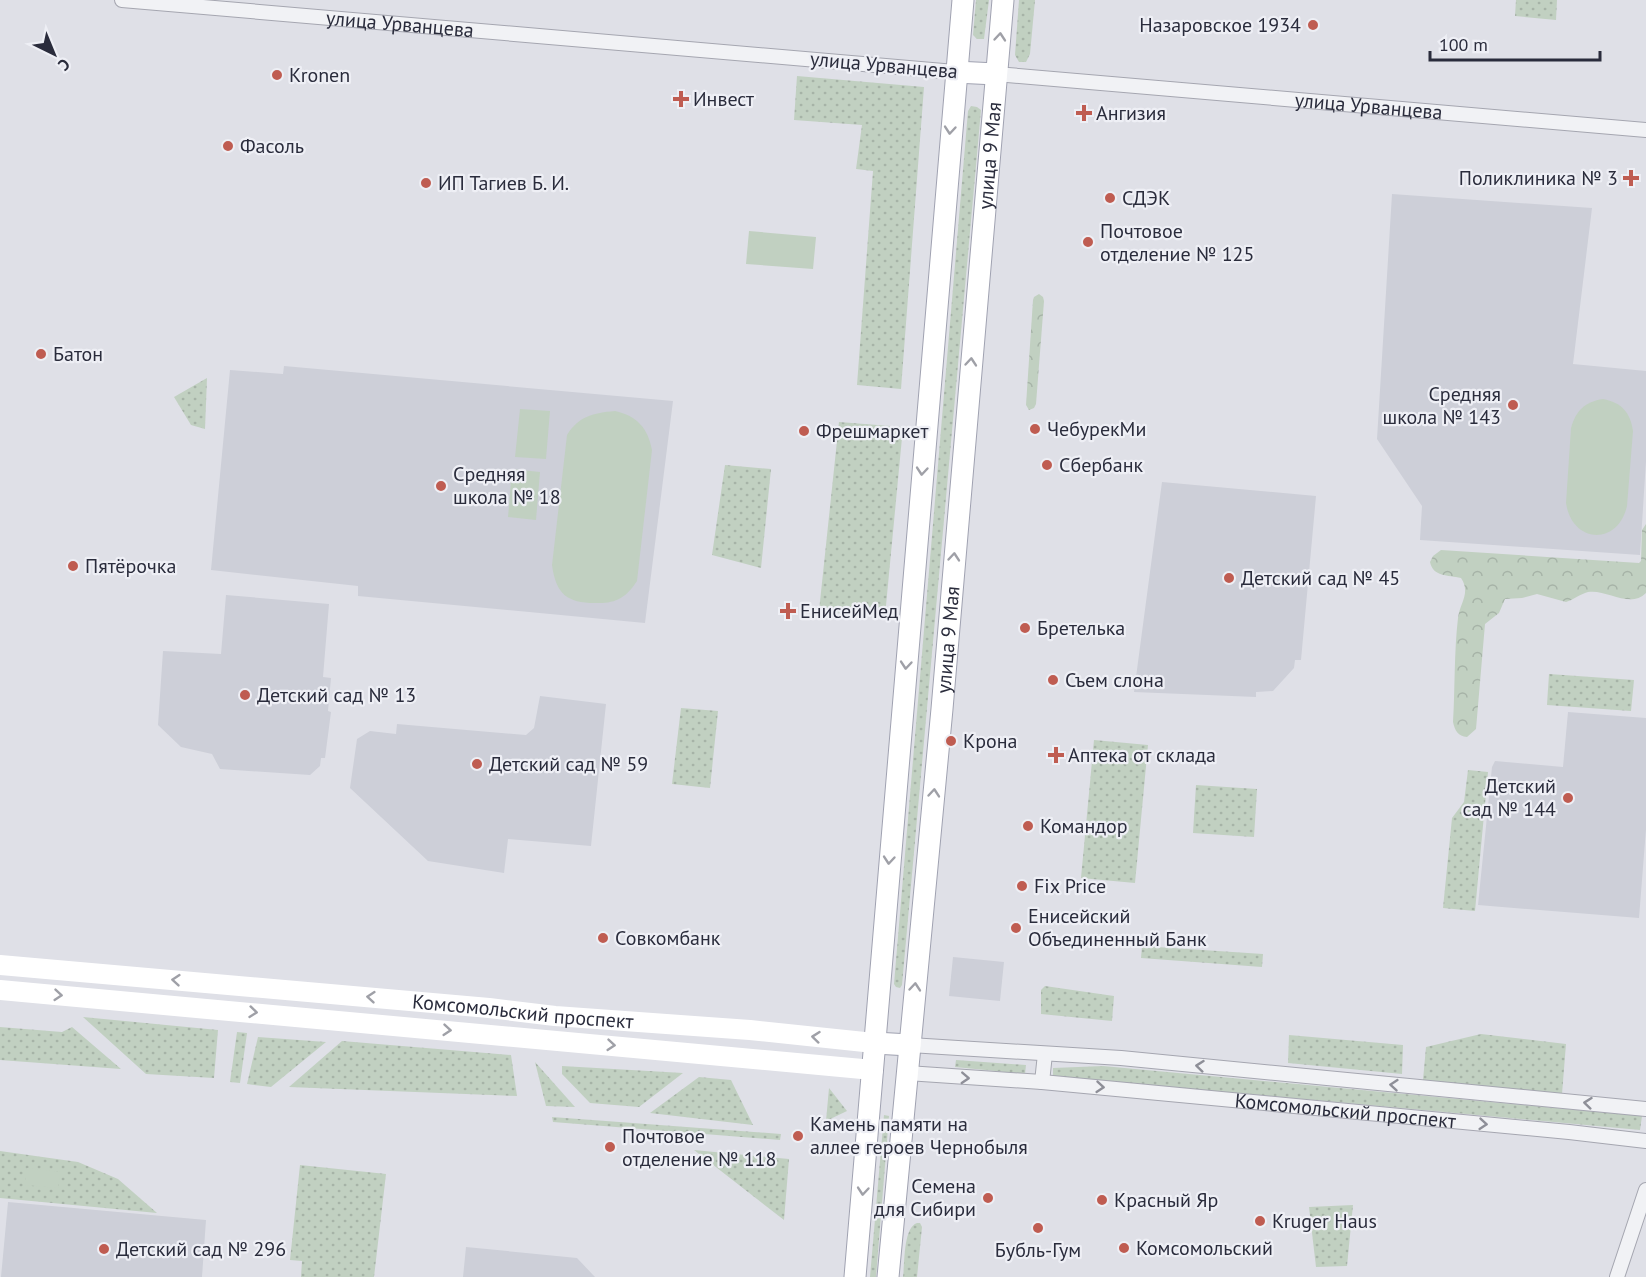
<svg xmlns="http://www.w3.org/2000/svg" width="1646" height="1277" font-family="'PT Sans',sans-serif">
<style>
.built{fill:#cdcfd8}
.grass{fill:url(#grass-dots)}
.forest{fill:url(#forest-crowns)}
.pitch{fill:#c1d0c1}
.lines{fill:none;stroke-linecap:round;stroke-linejoin:round}
.minor-casing{stroke:#a5a6b0;stroke-width:16}
.primary-casing{stroke:#a0a2b1;stroke-width:23}
.minor{stroke:#f1f2f5;stroke-width:14}
.secondary{stroke:#fff;stroke-width:20}
.primary{stroke:#fff;stroke-width:21}
.oneway{stroke:#9fa0a7}
.oneway2{stroke:#8e8f98}
.poi-dot{fill:#bf5c51;stroke:#eeeff5;stroke-width:2}
.labels{text-anchor:middle;stroke-width:4.5;stroke-linejoin:round;paint-order:stroke}
.street-label{font-size:20px;fill:#2a2c3c;stroke:#eeeff5}
.poi-label{font-size:20px;fill:#2a2c3c;stroke:#eeeff5;text-anchor:start}
</style>
<defs>
<pattern id="grass-dots" width="8" height="8" patternUnits="userSpaceOnUse" patternTransform="scale(1.5)"><rect width="8" height="8" fill="#c1d0c1"/><path d="M2 2h.1M6 6h.1" fill="none" stroke="#a6b3a7" stroke-width="1.8" stroke-linecap="round"/></pattern>
<pattern id="forest-crowns" width="20" height="18" patternUnits="userSpaceOnUse" patternTransform="scale(1.5)"><rect width="20" height="18" fill="#c1d0c1"/><path d="M2 6a3 3 0 1 1 6 0M12 15a3 3 0 1 1 6 0" fill="none" stroke="#a6b3a7"/></pattern>
</defs>
<rect width="100%" height="100%" fill="#dfe0e7"/>
<!-- built -->
<g class="built">
<polygon points="1392,194 1592,208 1573,364 1646,371 1646,461 1640,555 1420,540 1422,506 1377,439"/>
<polygon points="284,366 673,401 645,623 358,596 358,586 211,570 230,370 283,374"/>
<polygon points="1162,482 1316,496 1301,660 1295,660 1294,668 1273,691 1256,692 1256,697 1134,692"/>
<polygon points="226,595 329,604 323,677 331,678 328,711 331,712 325,758 321,758 320,766 310,775 220,769 212,754 181,747 158,725 163,651 221,654"/>
<polygon points="540,696 606,704 591,846 508,839 504,873 428,861 350,788 357,739 370,731 396,734 397,724 526,735 534,728"/>
<polygon points="1568,712 1646,718 1646,829 1639,918 1478,905 1492,767 1495,761 1563,767"/>
<polygon points="953,957 1004,962 1000,1001 949,996"/>
<polygon points="8,1202 206,1220 202,1277 1,1277"/>
<polygon points="466,1247 577,1258 595,1277 463,1277"/>
</g>
<!-- grass -->
<g class="grass">
<polygon points="976,0 989,0 984,39 977,39 973,35"/>
<polygon points="1019,0 1035,0 1030,54 1026,62 1019,62 1015,55"/>
<polygon points="1516,0 1557,0 1556,20 1515,16"/>
<polygon points="797,76 924,87 901,389 857,385 873,171 856,169 862,125 794,120"/>
<polygon points="971,106 977,107 981,110 902,985 900,988 896,987 894,984 968,111"/>
<polygon points="207,378 205,429 191,425 174,397"/>
<polygon points="839,422 903,427 885,616 819,611"/>
<polygon points="725,465 771,469 761,568 712,555"/>
<polygon points="1549,674 1634,680 1631,711 1547,705"/>
<polygon points="681,708 718,711 710,788 672,784"/>
<polygon points="1094,740 1148,745 1135,883 1081,878"/>
<polygon points="1468,770 1488,772 1475,911 1443,908 1452,818 1464,802"/>
<polygon points="1196,785 1257,789 1254,837 1193,833"/>
<polygon points="1142,946 1263,954 1262,967 1141,958"/>
<polygon points="1045,986 1114,996 1112,1021 1041,1014 1041,990"/>
<polygon points="83,1017 218,1030 214,1078 146,1074"/>
<polygon points="0,1027 62,1032 72,1027 121,1069 0,1060"/>
<polygon points="237,1032 247,1033 240,1083 230,1082"/>
<polygon points="1481,1034 1566,1044 1562,1094 1423,1080 1426,1047"/>
<polygon points="1289,1035 1403,1045 1402,1074 1288,1063"/>
<polygon points="258,1037 326,1042 271,1087 247,1084"/>
<polygon points="342,1041 511,1055 517,1096 289,1087"/>
<polygon points="956,1060 1026,1065 1025,1074 955,1067"/>
<polygon points="535,1062 575,1107 546,1106"/>
<polygon points="562,1066 683,1073 639,1107 590,1103 562,1074"/>
<polygon points="1103,1066 1642,1116 1640,1130 1053,1076 1053,1068"/>
<polygon points="699,1077 731,1080 753,1125 650,1113"/>
<polygon points="829,1088 847,1111 826,1121"/>
<polygon points="884,1115 889,1116 876,1277 870,1277"/>
<polygon points="552,1117 781,1134 780,1140 553,1122"/>
<polygon points="694,1150 789,1159 784,1220"/>
<polygon points="0,1151 78,1162 118,1179 157,1213 0,1198"/>
<polygon points="300,1165 386,1174 374,1277 301,1277 302,1261 290,1260"/>
<polygon points="1353,1205 1347,1266 1316,1267 1309,1207"/>
<path d="M917 1223H920L922 1227 917 1277H903C905 1263 903 1228 917 1223Z"/>
</g>
<!-- forest -->
<g class="forest">
<polygon points="1039,294 1043,297 1044,301 1036,404 1034,408 1029,410 1026,405 1033,300 1034,297"/>
<path d="M1646 524V593C1630 609 1607 589 1588 592 1580 594 1573 600 1566 602L1537 594 1522 598 1505 599 1499 613 1485 624 1476 729 1467 737C1458 736 1455 731 1453 722 1455 688 1454 652 1458 618 1460 602 1471 593 1461 578 1448 575 1433 577 1430 562L1433 556 1441 550 1639 563 1641 561 1642 530Z"/>
</g>
<!-- pitch -->
<g class="pitch">
<polygon points="749,231 816,237 813,269 746,264"/>
<path d="M1603 399C1622 403 1630 412 1633 431L1627 506C1618 546 1572 544 1566 503L1571 428C1576 410 1585 402 1603 399Z"/>
<polygon points="520,409 550,411 546,459 515,457"/>
<path d="M615 411C637 416 648 428 652 450L637 581C626 598 615 604 595 603 567 603 556 594 552 565L567 435C579 416 593 413 615 411Z"/>
<polygon points="512,469 540,472 536,520 508,517"/>
<polygon points="27,1168 60,1172 58,1188 25,1185"/>
</g>
<g class="lines">
<defs>
<g id="minor">
<path id="s1" d="M122 0 955 72"/>
<path id="s2" d="M996 74 1646 130"/>
<polyline points="910,1045 1121,1058 1646,1109"/>
<path id="s3" d="M907 1073 1042 1082 1569 1132 1646 1141"/>
<polyline points="1042,1082 1045,1054"/>
<polyline points="1617,1277 1646,1190"/>
</g>
<g id="primary">
<polyline points="955,72 996,74"/>
<polyline points="874,1043 910,1045"/>
<polyline points="855,1277 963,0"/>
<path id="s5" d="M888 1277 942 709 1003 0"/>
</g>
</defs>
<!-- minor casing -->
<use href="#minor" class="minor-casing"/>
<!-- primary casing -->
<use href="#primary" class="primary-casing"/>
<!-- minor -->
<use href="#minor" class="minor"/>
<!-- secondary -->
<g class="secondary">
<path id="s4" d="M0 965 489 1008 555 1016 750 1030 874 1043"/>
<polyline points="0,990 873,1070"/>
</g>
<!-- primary -->
<use href="#primary" class="primary"/>
</g>
<!-- one-way arrows -->
<defs><path id="oneway-chevron" d="M-2-3.5L2.5 0L-2 3.5" fill="none" stroke-width="1.6" stroke-linecap="round" stroke-linejoin="round" transform="scale(1.5)"/></defs>
<g class="oneway">
<use href="#oneway-chevron" transform="translate(1000 37) rotate(-85)"/>
<use href="#oneway-chevron" transform="translate(950 130) rotate(95)"/>
<use href="#oneway-chevron" transform="translate(971 362) rotate(-85)"/>
<use href="#oneway-chevron" transform="translate(922 471) rotate(95)"/>
<use href="#oneway-chevron" transform="translate(954 557) rotate(-85)"/>
<use href="#oneway-chevron" transform="translate(906 665) rotate(95)"/>
<use href="#oneway-chevron" transform="translate(934 793) rotate(-85)"/>
<use href="#oneway-chevron" transform="translate(889 860) rotate(95)"/>
<use href="#oneway-chevron" transform="translate(176 980) rotate(-175)"/>
<use href="#oneway-chevron" transform="translate(915 987) rotate(-85)"/>
<use href="#oneway-chevron" transform="translate(58 995) rotate(5)"/>
<use href="#oneway-chevron" transform="translate(371 997) rotate(-175)"/>
<use href="#oneway-chevron" transform="translate(253 1012) rotate(6)"/>
<use href="#oneway-chevron" transform="translate(447 1030) rotate(5)"/>
<use href="#oneway-chevron" transform="translate(816 1037) rotate(-174)"/>
<use href="#oneway-chevron" transform="translate(611 1045) rotate(5)"/>
<use href="#oneway-chevron" transform="translate(863 1191) rotate(95)"/>
</g>
<g class="oneway2">
<use href="#oneway-chevron" transform="translate(1200 1066) rotate(-174)"/>
<use href="#oneway-chevron" transform="translate(965 1078) rotate(3)"/>
<use href="#oneway-chevron" transform="translate(1394 1085) rotate(-175)"/>
<use href="#oneway-chevron" transform="translate(1100 1087) rotate(5)"/>
<use href="#oneway-chevron" transform="translate(1588 1103) rotate(-174)"/>
<use href="#oneway-chevron" transform="translate(1483 1124) rotate(5)"/>
</g>
<!-- markers -->
<g class="poi-dot">
<circle cx="1313" cy="25" r="6"/>
<circle cx="277" cy="75" r="6"/>
<path d="M678 90h6v6h6v6h-6v6h-6v-6h-6v-6h6z"/>
<path d="M1081 104h6v6h6v6h-6v6h-6v-6h-6v-6h6z"/>
<circle cx="228" cy="146" r="6"/>
<path d="M1628 169h6v6h6v6h-6v6h-6v-6h-6v-6h6z"/>
<circle cx="426" cy="183" r="6"/>
<circle cx="1110" cy="198" r="6"/>
<circle cx="1088" cy="242" r="6"/>
<circle cx="41" cy="354" r="6"/>
<circle cx="1513" cy="405" r="6"/>
<circle cx="1035" cy="429" r="6"/>
<circle cx="804" cy="431" r="6"/>
<circle cx="1047" cy="465" r="6"/>
<circle cx="441" cy="486" r="6"/>
<circle cx="73" cy="566" r="6"/>
<circle cx="1229" cy="578" r="6"/>
<path d="M785 602h6v6h6v6h-6v6h-6v-6h-6v-6h6z"/>
<circle cx="1025" cy="628" r="6"/>
<circle cx="1053" cy="680" r="6"/>
<circle cx="245" cy="695" r="6"/>
<circle cx="951" cy="741" r="6"/>
<path d="M1053 746h6v6h6v6h-6v6h-6v-6h-6v-6h6z"/>
<circle cx="477" cy="764" r="6"/>
<circle cx="1568" cy="798" r="6"/>
<circle cx="1028" cy="826" r="6"/>
<circle cx="1022" cy="886" r="6"/>
<circle cx="1016" cy="928" r="6"/>
<circle cx="603" cy="938" r="6"/>
<circle cx="798" cy="1136" r="6"/>
<circle cx="610" cy="1147" r="6"/>
<circle cx="988" cy="1198" r="6"/>
<circle cx="1102" cy="1200" r="6"/>
<circle cx="1260" cy="1221" r="6"/>
<circle cx="1038" cy="1228" r="6"/>
<circle cx="1124" cy="1248" r="6"/>
<circle cx="104" cy="1249" r="6"/>
</g>
<g class="labels">
<!-- street labels -->
<g class="street-label">
<text dy="7" stroke="none"><textPath href="#s1" startOffset="279">улица Урванцева</textPath></text>
<text transform="translate(884 65) rotate(5)" y="7">улица Урванцева</text>
<text dy="7" stroke="none"><textPath href="#s2" startOffset="374">улица Урванцева</textPath></text>
<text dy="7" stroke="none"><textPath href="#s5" startOffset="1126">улица 9 Мая</textPath></text>
<text dy="7" stroke="none"><textPath href="#s5" startOffset="640">улица 9 Мая</textPath></text>
<text dy="7" stroke="none"><textPath href="#s4" startOffset="525">Комсомольский проспект</textPath></text>
<text dy="7" stroke="none"><textPath href="#s3" startOffset="440">Комсомольский проспект</textPath></text>
</g>
<!-- poi labels -->
<g class="poi-label">
<text x="1301" y="32" text-anchor="end">Назаровское 1934</text>
<text x="289" y="82">Kronen</text>
<text x="693" y="106">Инвест</text>
<text x="1096" y="120">Ангизия</text>
<text x="240" y="153">Фасоль</text>
<text x="1618" y="185" text-anchor="end">Поликлиника № 3</text>
<text x="438" y="190">ИП Тагиев Б. И.</text>
<text x="1122" y="205">СДЭК</text>
<text x="1100" y="238">Почтовое<tspan x="1100" dy="23">отделение № 125</tspan></text>
<text x="53" y="361">Батон</text>
<text x="1501" y="401" text-anchor="end">Средняя<tspan x="1501" dy="23">школа № 143</tspan></text>
<text x="1047" y="436">ЧебурекМи</text>
<text x="816" y="438">Фрешмаркет</text>
<text x="1059" y="472">Сбербанк</text>
<text x="453" y="481">Средняя<tspan x="453" dy="23">школа № 18</tspan></text>
<text x="85" y="573">Пятёрочка</text>
<text x="1241" y="585">Детский сад № 45</text>
<text x="800" y="618">ЕнисейМед</text>
<text x="1037" y="635">Бретелька</text>
<text x="1065" y="687">Съем слона</text>
<text x="257" y="702">Детский сад № 13</text>
<text x="963" y="748">Крона</text>
<text x="1068" y="762">Аптека от склада</text>
<text x="489" y="771">Детский сад № 59</text>
<text x="1556" y="793" text-anchor="end">Детский<tspan x="1556" dy="23">сад № 144</tspan></text>
<text x="1040" y="833">Командор</text>
<text x="1034" y="893">Fix Price</text>
<text x="1028" y="923">Енисейский<tspan x="1028" dy="23">Объединенный Банк</tspan></text>
<text x="615" y="945">Совкомбанк</text>
<text x="810" y="1131">Камень памяти на<tspan x="810" dy="23">аллее героев Чернобыля</tspan></text>
<text x="622" y="1143">Почтовое<tspan x="622" dy="23">отделение № 118</tspan></text>
<text x="976" y="1193" text-anchor="end">Семена<tspan x="976" dy="23">для Сибири</tspan></text>
<text x="1114" y="1207">Красный Яр</text>
<text x="1272" y="1228">Kruger Haus</text>
<text x="1136" y="1255">Комсомольский</text>
<text x="116" y="1256">Детский сад № 296</text>
<text x="1038" y="1257" text-anchor="middle">Бубль-Гум</text>
</g>
</g>
<!-- north arrow -->
<g transform="translate(54 54) rotate(137)" stroke="#eeeff5" stroke-width="4.5" paint-order="stroke">
<path d="M0-4.5L10 22L0 15L-10 22Z" fill="#2a2c3c"/>
<text y="-9" font-size="16" font-weight="bold" text-anchor="middle" fill="#2a2c3c">С</text>
</g>
<!-- scale -->
<path d="M1430 51v9h170v-9" fill="none" stroke="#2a2c3c" stroke-width="3"/>
<text x="1439" y="51" font-size="18" fill="#2a2c3c" stroke="#eeeff5" stroke-width="4.5" paint-order="stroke">100 m</text>
</svg>
